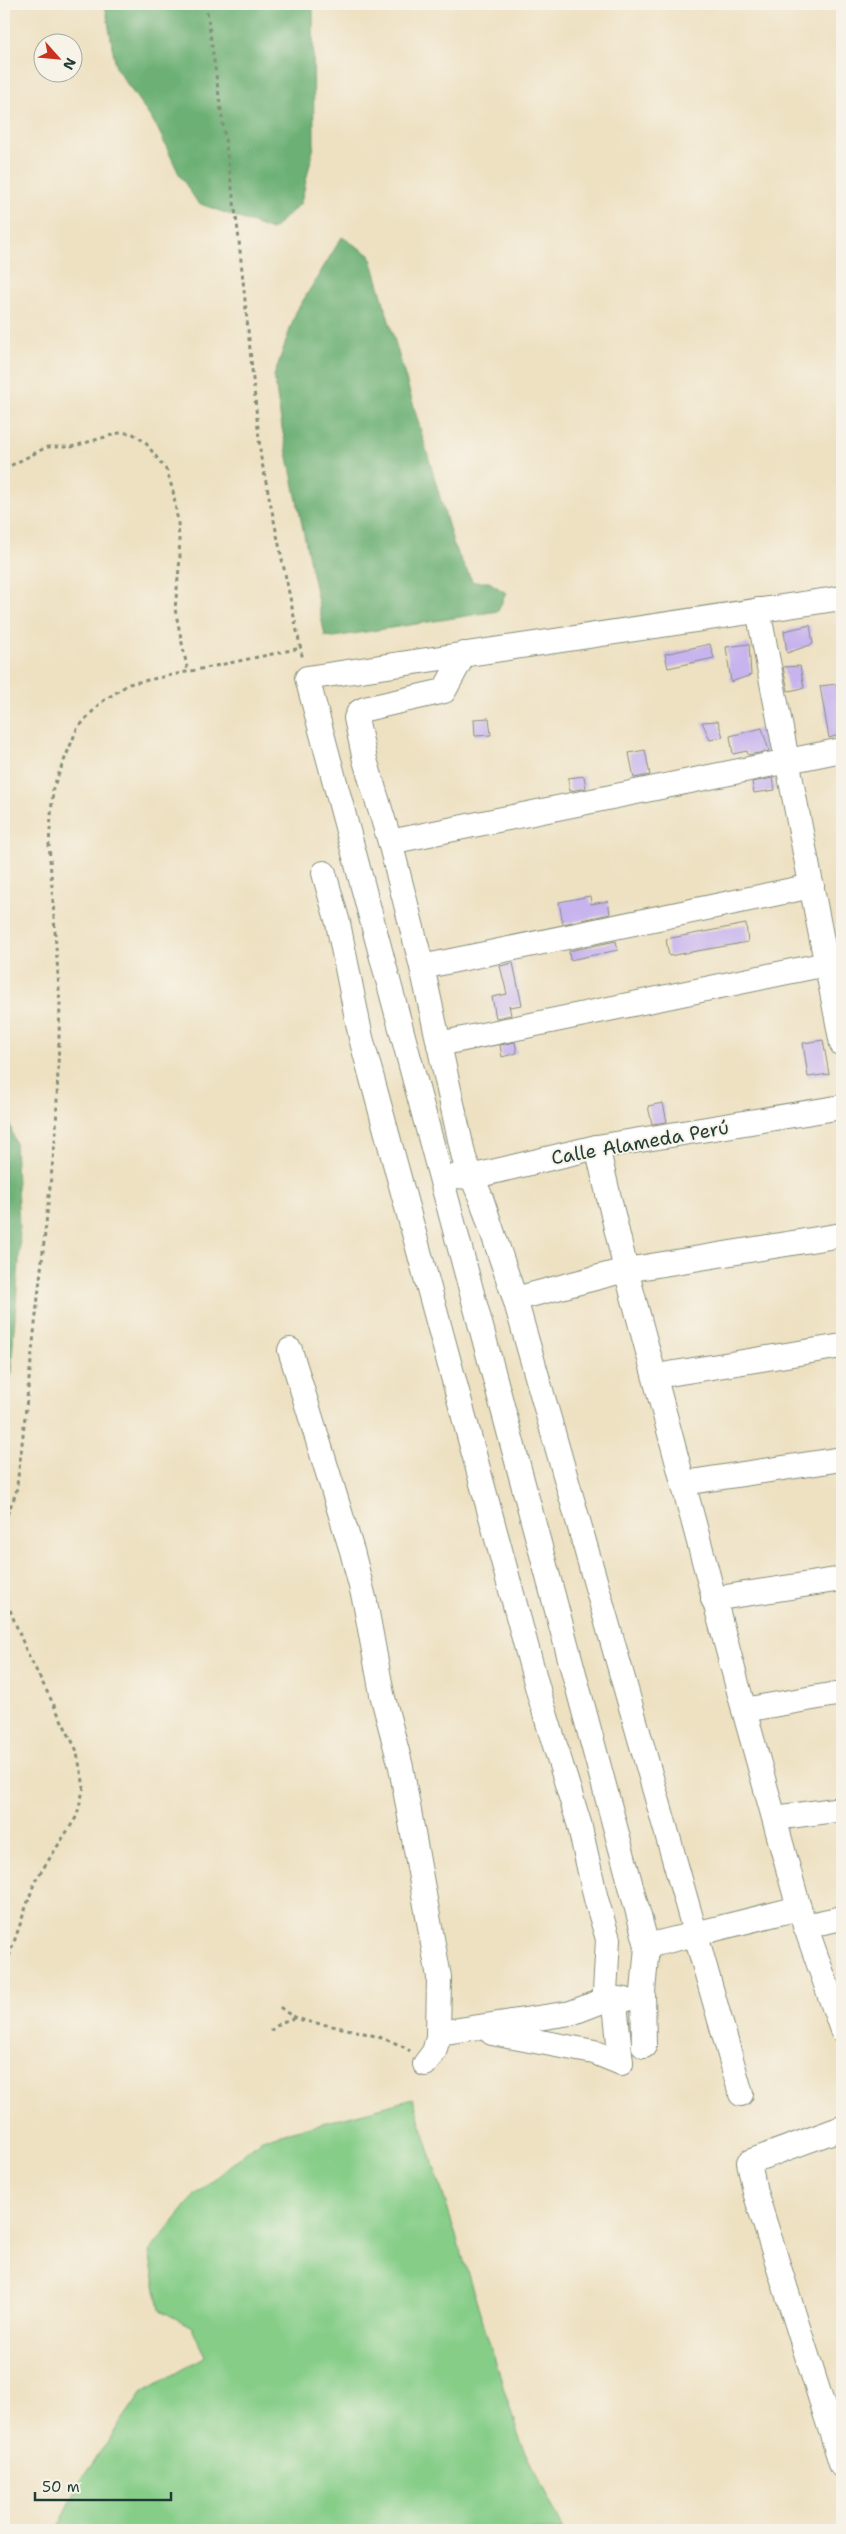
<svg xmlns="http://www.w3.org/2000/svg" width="846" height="2534" font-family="'Shantell Sans',sans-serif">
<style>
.green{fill:#86cd88;stroke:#52855e}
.forest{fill:#6cb074;stroke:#467654}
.building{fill:#c7b4ee}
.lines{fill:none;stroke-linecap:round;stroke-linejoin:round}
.minor-casing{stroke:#868f7b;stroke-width:26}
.path{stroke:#868f7b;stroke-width:3;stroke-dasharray:4 4;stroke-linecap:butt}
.minor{stroke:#fff;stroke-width:24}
.labels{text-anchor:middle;stroke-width:4;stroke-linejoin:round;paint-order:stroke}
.street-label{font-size:19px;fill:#1f3d34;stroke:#f7f3e8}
</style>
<rect width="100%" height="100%" fill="#f7f3e8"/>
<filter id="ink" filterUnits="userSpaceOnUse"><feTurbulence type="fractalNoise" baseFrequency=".02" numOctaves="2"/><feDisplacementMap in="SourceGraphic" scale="10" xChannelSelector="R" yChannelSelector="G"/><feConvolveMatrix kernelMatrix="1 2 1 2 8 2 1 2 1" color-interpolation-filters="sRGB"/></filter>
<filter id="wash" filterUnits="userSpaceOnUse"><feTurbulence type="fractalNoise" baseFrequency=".0096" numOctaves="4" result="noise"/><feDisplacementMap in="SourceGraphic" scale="20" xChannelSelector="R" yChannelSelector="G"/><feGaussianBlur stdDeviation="1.12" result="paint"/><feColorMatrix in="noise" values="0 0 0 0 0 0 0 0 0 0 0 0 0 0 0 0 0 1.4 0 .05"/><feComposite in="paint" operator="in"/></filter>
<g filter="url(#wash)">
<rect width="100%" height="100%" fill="#eee1c2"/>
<!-- green -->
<polygon class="green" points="413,2099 522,2446 564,2530 57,2530 81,2480 141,2393 205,2356 192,2327 160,2310 149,2252 196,2194 262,2139"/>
<!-- forest -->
<g class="forest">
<polygon points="105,4 313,4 314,146 301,203 272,230 198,203 179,174 157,127 116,68"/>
<polygon points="342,237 370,255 455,549 473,582 489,582 506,593 498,611 334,637 325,636 282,428 274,376 296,312"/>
<polygon points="4,1104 15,1142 20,1248 11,1372 4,1426"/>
</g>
<g id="blocks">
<!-- building -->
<g class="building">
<polygon points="810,625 813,644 787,653 784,631"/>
<polygon points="710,644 714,658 668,668 665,654"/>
<polygon points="749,644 751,675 731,682 726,647"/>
<polygon points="800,666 804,688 788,691 783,667"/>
<polygon points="837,684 842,713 842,734 829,738 820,686"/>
<polygon points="489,718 491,735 475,736 474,719"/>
<polygon points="718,721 723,737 710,740 702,722"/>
<polygon points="762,728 769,751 748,755 747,751 733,754 730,736"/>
<polygon points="645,750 650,775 634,778 629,753"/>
<polygon points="584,776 586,788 570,791 568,778"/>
<polygon points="773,778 775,790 754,793 752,782"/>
<polygon points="590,896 591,904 608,901 610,914 563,924 559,902"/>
<polygon points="746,924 748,942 669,956 666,939"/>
<polygon points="616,941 618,950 570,960 569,951"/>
<polygon points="513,963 522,1005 510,1007 509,1005 511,1015 496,1018 492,997 507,994 500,966"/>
<polygon points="823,1040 829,1074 808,1077 803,1043"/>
<polygon points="515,1042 517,1053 502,1057 500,1045"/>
<polygon points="663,1103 667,1122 652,1124 648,1106"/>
</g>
</g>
</g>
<g filter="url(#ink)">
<use href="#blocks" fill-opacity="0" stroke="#868f7b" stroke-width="1"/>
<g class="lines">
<defs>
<g id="minor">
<polyline points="758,610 842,1044"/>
<polyline points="464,654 444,691 365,709 359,712 356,718 365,760 390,842 422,967 464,1158 481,1198 515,1299 741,2094"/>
<polyline points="390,842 842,750"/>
<polyline points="324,873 338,923 361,1038 540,1697 579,1823 596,1899 608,1939 605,1992 616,2013 621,2063"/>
<polyline points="422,967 812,886"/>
<polyline points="439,1044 841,961"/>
<polyline points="597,1147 626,1270 744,1710 799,1908 842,2030"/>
<polyline points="456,1176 471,1177 597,1147 842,1107"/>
<polyline points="515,1299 626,1270 842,1235"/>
<polyline points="290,1350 352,1551 365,1602 382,1694 401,1767 439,1977 438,2038 434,2052 425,2064"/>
<polyline points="656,1376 842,1346"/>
<polyline points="684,1483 842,1459"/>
<polyline points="713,1599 842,1579"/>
<polyline points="744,1710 842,1693"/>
<polyline points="775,1818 842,1809"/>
<polyline points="805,1926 842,1918"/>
<polyline points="647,1946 799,1908"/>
<polyline points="439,2033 571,2013 610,1998 625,2000"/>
<polyline points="492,2033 594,2052 621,2063"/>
<polyline points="644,2046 643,1992 647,1946 307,678 842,598"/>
<polyline points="842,2128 749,2162 755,2192 842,2466"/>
</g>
</defs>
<!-- minor casing -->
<use href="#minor" class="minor-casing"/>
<!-- path -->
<g class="path">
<polyline points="206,4 238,231 261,458 303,660"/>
<polyline points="4,469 47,447 71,447 119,433 132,433 145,442 167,471 173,491 178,523 180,558 175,609 188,672"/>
<polyline points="4,1522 16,1493 21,1453 56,1132 60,1004 49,844 53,788 77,729 100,703 129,684 301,648"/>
<polyline points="4,1595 26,1650 76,1749 84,1786 77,1816 35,1881 4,1971"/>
<path d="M280 2007C297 2023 315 2022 337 2027 357 2031 394 2039 410 2051"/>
<polyline points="270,2031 282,2022 295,2018"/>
</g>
<!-- minor -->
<use href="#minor" class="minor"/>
</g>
</g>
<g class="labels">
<!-- street labels -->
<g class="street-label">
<text transform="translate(640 1142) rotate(-10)" y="7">Calle Alameda Perú</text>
</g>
</g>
<!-- margin -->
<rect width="846" height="2534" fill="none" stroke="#f7f3e8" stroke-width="20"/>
<!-- north arrow -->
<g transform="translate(58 58) rotate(117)"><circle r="24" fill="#f7f3e8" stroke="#a1aaa0"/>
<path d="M0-4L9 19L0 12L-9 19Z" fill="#c8321e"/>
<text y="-8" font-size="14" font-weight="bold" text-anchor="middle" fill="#1f3d34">N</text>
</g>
<!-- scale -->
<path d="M35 2492v8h136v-8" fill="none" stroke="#1f3d34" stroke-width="2.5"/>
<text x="42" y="2492" font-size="15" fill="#1f3d34" stroke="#f7f3e8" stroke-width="4" paint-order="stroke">50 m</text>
</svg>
